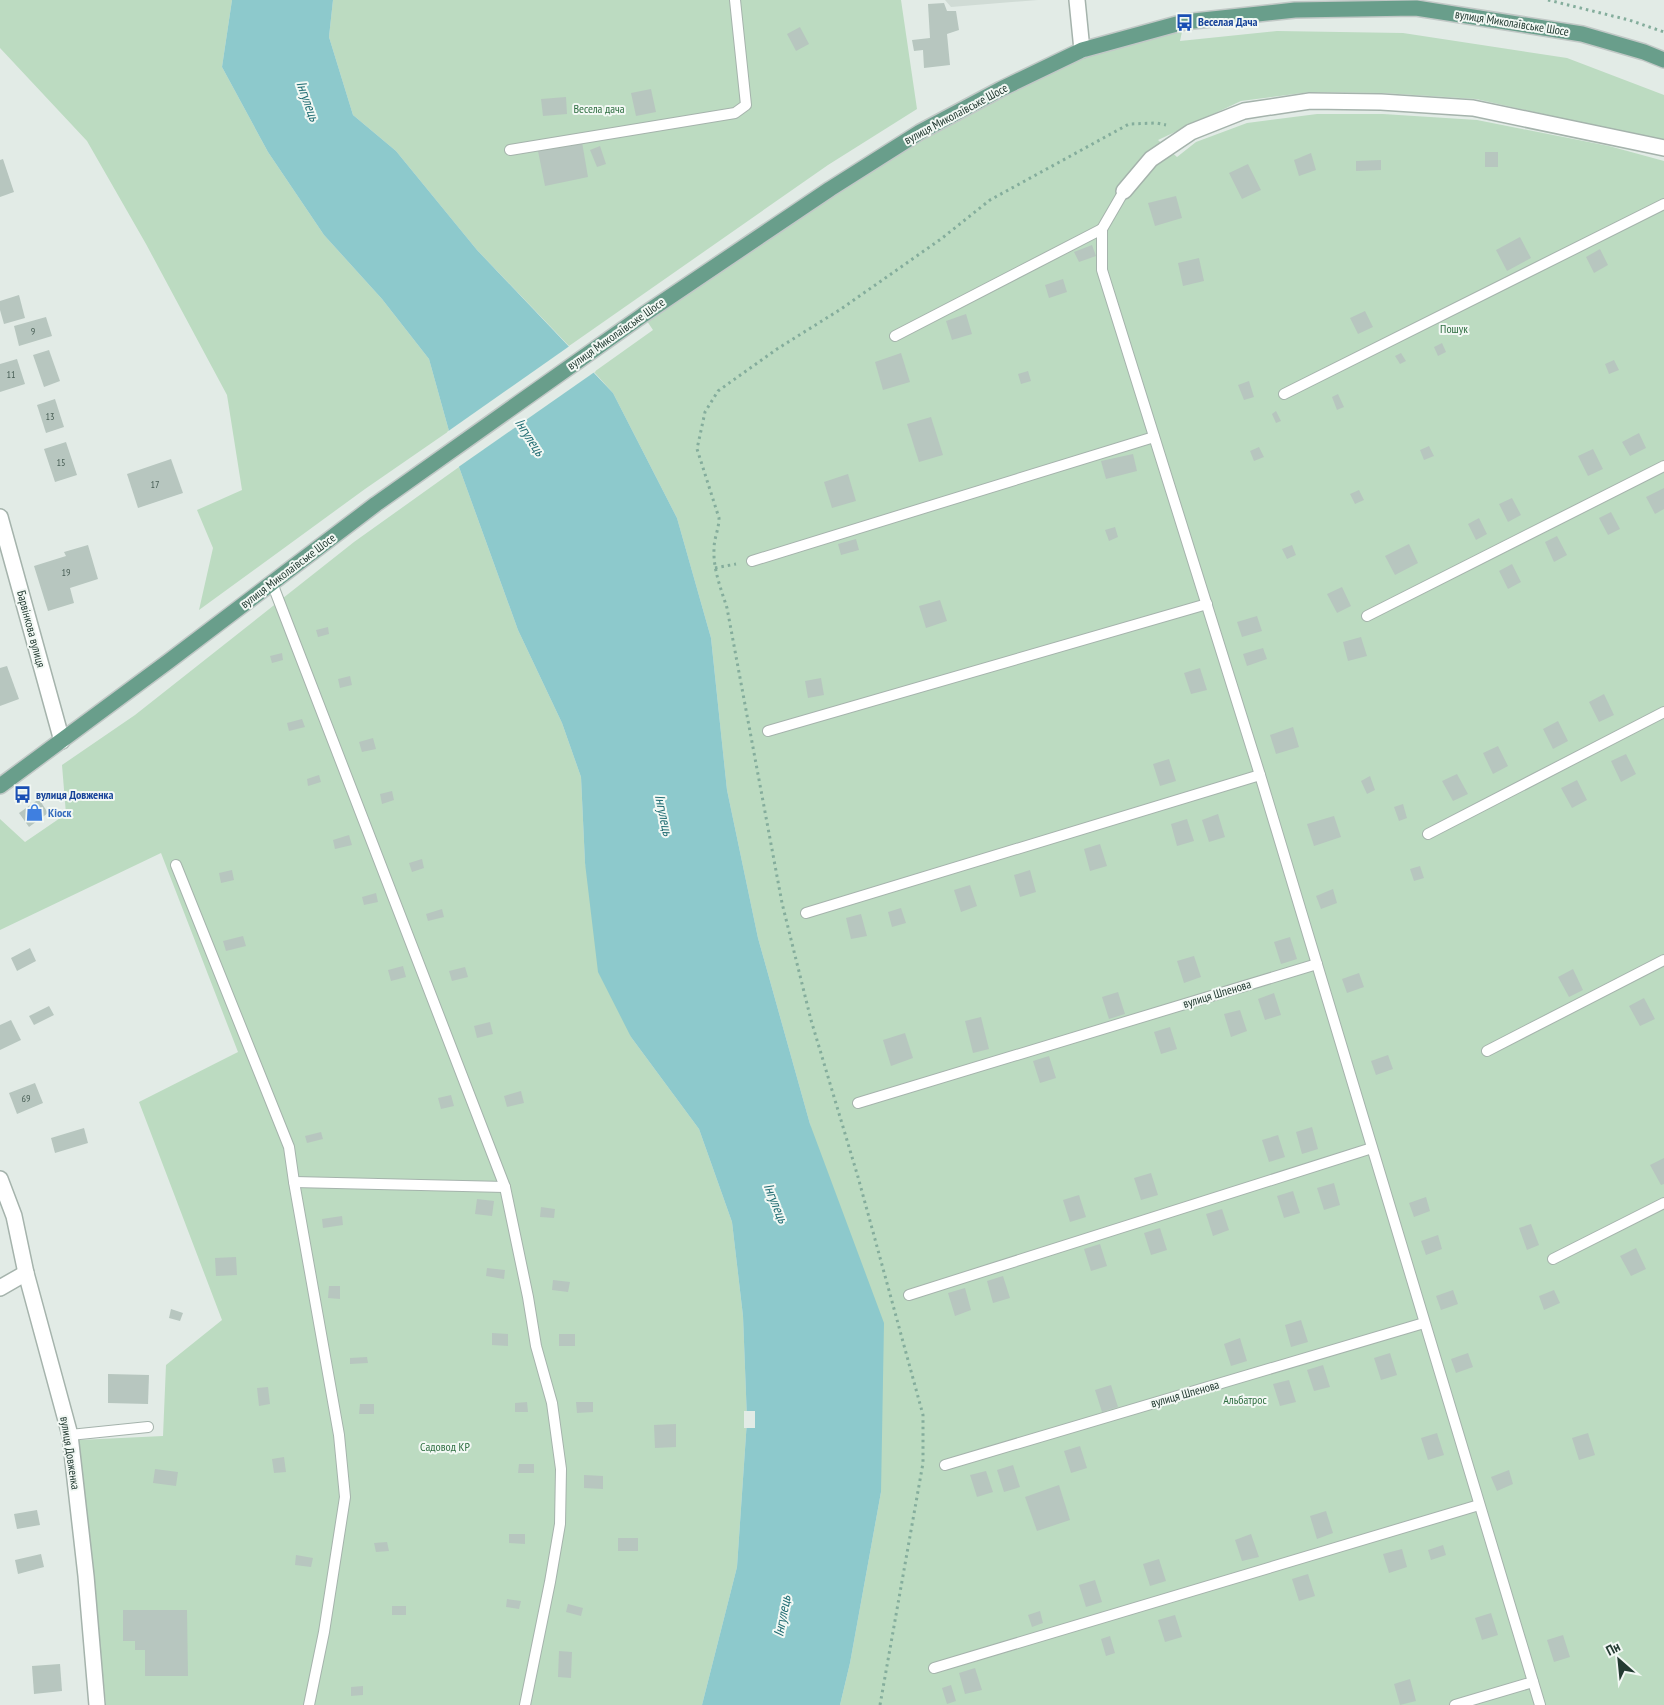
<svg xmlns="http://www.w3.org/2000/svg" width="1664" height="1705" font-family="'PT Sans Narrow',sans-serif">
<style>
.built{fill:#d0dbd5}
.green{fill:#bcdbc1}
.water{fill:#8dc9cc}
.pier{fill:#e2ebe6}
.building{fill:#b7c6bf}
.lines{fill:none;stroke-linecap:round;stroke-linejoin:round}
.service-casing{stroke:#a5b3ac;stroke-width:12}
.minor-casing{stroke:#a5b3ac;stroke-width:18}
.primary-casing{stroke:#c1c8c6;stroke-width:18}
.path{stroke:#84ad9c;stroke-width:3;stroke-dasharray:2.5 4;stroke-linecap:butt}
.service{stroke:#fff;stroke-width:10}
.minor{stroke:#fff;stroke-width:15}
.primary{stroke:#699e8b;stroke-width:15}
.labels{text-anchor:middle;stroke-width:4;stroke-linejoin:round;paint-order:stroke}
.number-label{font-size:10px;fill:#485e55}
.transit-label{font-size:12px;font-weight:bold;fill:#164399;stroke:#f2f8f4;text-anchor:start}
.street-label{font-size:12px;fill:#233b32;stroke:#f2f8f4}
.park-label{font-size:12px;fill:#306f42;stroke:#f2f8f4}
.shop-label{font-size:12px;font-weight:bold;fill:#366cbe;stroke:#f2f8f4;text-anchor:start}
.water-label{font-size:14px;font-style:italic;fill:#216d73;stroke:#f2f8f4}
</style>
<rect width="100%" height="100%" fill="#e2ebe6"/>
<!-- built -->
<polygon class="built" points="945,0 1038,0 951,7"/>
<!-- green -->
<g class="green">
<polygon points="0,0 232,0 222,67 268,152 324,235 382,299 429,359 449,431 365,489 199,610 213,548 197,510 242,490 227,395 146,244 87,141 0,48"/>
<polygon points="333,0 901,0 917,109 828,165 569,346 477,250 396,151 353,115 329,37"/>
<polygon points="1184,22 1180,41 1277,31 1403,33 1567,58 1664,95 1664,141 1476,99 1383,93 1310,92 1241,101 1158,140 1177,157 1196,142 1247,123 1317,114 1383,114 1477,120 1609,146 1664,161 1664,1705 840,1705 850,1663 881,1492 810,1124 758,938 727,790 711,638 677,518 613,393 594,372 653,330 643,315 830,189 1082,50"/>
<polygon points="459,467 518,630 562,723 581,777 585,863 631,1037 699,1129 732,1222 743,1316 747,1420 737,1567 702,1705 106,1705 79,1440 163,1436 166,1365 222,1320 139,1102 238,1052 161,853 0,930 0,819 25,842 66,814 62,765 135,715 354,542"/>
</g>
<!-- water -->
<polygon class="water" points="232,0 333,0 329,37 353,115 396,151 477,250 613,393 677,518 711,638 727,790 758,938 810,1124 884,1323 881,1492 850,1663 840,1705 702,1705 737,1567 747,1420 743,1316 732,1222 699,1129 631,1037 598,972 585,863 581,777 562,723 518,630 480,525 459,467 429,359 382,299 324,235 268,152 222,67"/>
<!-- pier -->
<g class="pier">
<polygon points="571,345 596,371 457,468 447,432"/>
<rect x="744" y="1411" width="11" height="17"/>
</g>
<!-- building -->
<g class="building">
<polygon points="944,3 947,11 956,11 959,30 947,34 950,65 924,68 923,50 914,51 912,40 930,38 928,4"/>
<polygon points="800,27 809,44 796,51 787,34"/>
<polygon points="651,89 656,112 636,116 631,93"/>
<polygon points="566,97 567,114 543,116 541,99"/>
<polygon points="582,142 588,177 545,186 538,151"/>
<polygon points="600,146 606,164 597,167 590,150"/>
<rect x="1485" y="152" width="13" height="15"/>
<polygon points="1311,153 1316,170 1299,176 1294,160"/>
<polygon points="3,159 14,192 0,197 0,160"/>
<polygon points="1381,160 1381,170 1356,171 1356,161"/>
<polygon points="1248,164 1261,190 1242,199 1229,173"/>
<polygon points="1176,196 1182,218 1155,226 1148,203"/>
<polygon points="1520,237 1531,258 1507,271 1496,250"/>
<polygon points="1092,245 1096,256 1079,262 1074,252"/>
<polygon points="1600,249 1608,265 1594,273 1586,257"/>
<polygon points="1199,258 1204,281 1183,286 1178,263"/>
<polygon points="1063,279 1067,292 1049,298 1045,285"/>
<polygon points="19,295 25,318 4,324 0,310 0,301"/>
<polygon points="1365,311 1373,327 1358,334 1350,318"/>
<polygon points="966,314 972,334 952,340 946,321"/>
<polygon points="46,317 52,336 19,346 14,326"/>
<polygon points="1442,343 1446,352 1438,356 1434,347"/>
<polygon points="49,350 60,381 44,387 33,355"/>
<polygon points="901,353 910,382 883,390 875,362"/>
<polygon points="1401,353 1406,361 1400,364 1395,356"/>
<polygon points="17,359 25,384 0,392 0,364"/>
<polygon points="1614,360 1619,370 1609,374 1605,364"/>
<polygon points="1028,371 1031,381 1021,384 1018,374"/>
<polygon points="1249,381 1254,397 1244,400 1238,385"/>
<polygon points="1338,394 1344,407 1337,410 1332,397"/>
<polygon points="55,399 64,427 46,433 37,405"/>
<polygon points="1276,411 1281,421 1276,423 1272,414"/>
<polygon points="931,417 943,455 919,462 907,424"/>
<polygon points="1639,433 1646,448 1630,456 1622,442"/>
<polygon points="66,442 77,475 55,482 44,449"/>
<polygon points="1429,446 1434,456 1424,460 1420,450"/>
<polygon points="1259,447 1264,457 1254,461 1250,451"/>
<polygon points="1593,449 1603,469 1588,476 1578,456"/>
<polygon points="1133,454 1137,471 1106,479 1101,461"/>
<polygon points="171,459 183,493 138,508 127,474"/>
<polygon points="848,474 856,501 832,508 824,482"/>
<polygon points="1664,488 1664,509 1655,514 1646,497"/>
<polygon points="1359,490 1364,500 1355,504 1350,494"/>
<polygon points="1512,498 1521,515 1508,522 1499,504"/>
<polygon points="1611,512 1620,529 1608,535 1599,518"/>
<polygon points="1479,518 1487,534 1476,540 1468,524"/>
<polygon points="1115,527 1118,537 1109,541 1105,530"/>
<polygon points="1557,536 1567,555 1554,562 1545,542"/>
<polygon points="856,539 859,550 841,555 838,544"/>
<polygon points="1409,544 1418,563 1395,575 1385,556"/>
<polygon points="88,545 98,579 70,588 74,603 48,611 34,566 66,556 64,552"/>
<polygon points="1292,545 1296,555 1287,559 1282,549"/>
<polygon points="1512,564 1521,582 1508,589 1499,571"/>
<polygon points="1342,587 1351,606 1337,613 1327,594"/>
<polygon points="940,600 947,621 926,628 919,606"/>
<polygon points="1257,616 1262,631 1242,637 1237,622"/>
<polygon points="328,627 329,634 318,637 316,630"/>
<polygon points="1361,637 1367,656 1348,661 1343,642"/>
<polygon points="1263,648 1267,659 1247,666 1243,654"/>
<polygon points="282,653 283,660 272,663 270,656"/>
<polygon points="7,666 19,699 0,706 0,668"/>
<polygon points="1200,668 1207,690 1191,694 1184,673"/>
<polygon points="350,676 352,685 340,688 338,679"/>
<polygon points="821,678 824,695 808,698 805,681"/>
<polygon points="1604,694 1614,715 1599,722 1589,702"/>
<polygon points="302,719 305,727 289,731 287,723"/>
<polygon points="1558,721 1568,741 1553,749 1543,729"/>
<polygon points="1293,727 1299,747 1276,754 1270,735"/>
<polygon points="373,738 376,749 362,752 359,742"/>
<polygon points="1498,746 1508,766 1493,774 1483,753"/>
<polygon points="1626,754 1636,774 1621,782 1611,761"/>
<polygon points="1169,759 1176,781 1160,786 1153,764"/>
<polygon points="1457,774 1468,794 1453,801 1442,781"/>
<polygon points="319,775 321,782 308,786 307,779"/>
<polygon points="1370,776 1375,790 1367,794 1361,781"/>
<polygon points="1577,780 1587,800 1572,808 1561,788"/>
<polygon points="392,791 394,800 382,804 380,794"/>
<polygon points="39,799 48,813 29,827 19,813"/>
<polygon points="1403,804 1407,818 1399,821 1394,807"/>
<polygon points="1218,814 1225,837 1209,842 1202,820"/>
<polygon points="1334,816 1341,837 1314,846 1307,824"/>
<polygon points="1187,819 1194,841 1177,846 1171,824"/>
<polygon points="349,835 352,845 335,849 333,840"/>
<polygon points="1100,844 1107,866 1090,871 1084,849"/>
<polygon points="422,859 424,868 412,872 409,863"/>
<polygon points="1420,866 1424,878 1414,881 1410,869"/>
<polygon points="232,870 234,880 221,883 219,873"/>
<polygon points="1030,870 1036,892 1020,897 1014,875"/>
<polygon points="970,885 977,906 961,912 954,890"/>
<polygon points="1333,889 1337,903 1321,909 1316,896"/>
<polygon points="376,893 378,902 364,905 362,897"/>
<polygon points="901,908 906,923 892,927 888,912"/>
<polygon points="442,909 444,917 428,921 426,914"/>
<polygon points="861,914 867,936 851,939 846,918"/>
<polygon points="243,936 246,946 226,951 223,941"/>
<polygon points="1290,937 1297,959 1281,964 1274,942"/>
<polygon points="30,948 36,961 17,971 11,958"/>
<polygon points="1194,956 1201,977 1184,983 1177,961"/>
<polygon points="403,966 406,977 391,981 388,970"/>
<polygon points="465,967 468,977 452,981 449,971"/>
<polygon points="1573,969 1583,990 1569,997 1558,977"/>
<polygon points="1359,973 1364,987 1347,993 1342,979"/>
<polygon points="1118,992 1125,1014 1109,1019 1102,997"/>
<polygon points="1274,993 1281,1015 1265,1020 1258,999"/>
<polygon points="1644,998 1655,1019 1640,1026 1629,1006"/>
<polygon points="49,1006 54,1015 34,1025 29,1016"/>
<polygon points="1240,1010 1247,1031 1231,1037 1224,1014"/>
<polygon points="981,1017 989,1049 973,1053 965,1021"/>
<polygon points="11,1020 21,1040 0,1050 0,1025"/>
<polygon points="490,1022 493,1034 477,1038 474,1026"/>
<polygon points="1170,1027 1177,1049 1161,1054 1154,1032"/>
<polygon points="905,1033 913,1058 891,1066 883,1040"/>
<polygon points="1388,1055 1393,1069 1376,1075 1371,1061"/>
<polygon points="1049,1056 1056,1078 1040,1083 1033,1061"/>
<polygon points="35,1083 43,1103 17,1114 9,1093"/>
<polygon points="521,1091 524,1103 507,1107 504,1096"/>
<polygon points="451,1095 454,1106 441,1109 438,1098"/>
<polygon points="1312,1127 1318,1149 1302,1154 1296,1132"/>
<polygon points="84,1128 88,1143 55,1153 51,1138"/>
<polygon points="321,1132 323,1139 307,1143 305,1136"/>
<polygon points="1278,1135 1285,1157 1269,1162 1262,1140"/>
<polygon points="1664,1158 1664,1184 1661,1185 1650,1165"/>
<polygon points="1151,1173 1158,1195 1141,1200 1134,1178"/>
<polygon points="1334,1183 1340,1205 1324,1210 1317,1188"/>
<polygon points="1293,1191 1300,1213 1284,1218 1277,1196"/>
<polygon points="1079,1195 1086,1217 1070,1222 1063,1200"/>
<polygon points="1426,1197 1430,1211 1414,1217 1409,1203"/>
<polygon points="477,1199 494,1201 492,1216 475,1214"/>
<polygon points="541,1207 555,1209 554,1218 540,1217"/>
<polygon points="1222,1209 1229,1230 1213,1236 1206,1214"/>
<polygon points="342,1216 343,1225 323,1228 322,1219"/>
<polygon points="1531,1224 1539,1245 1527,1250 1519,1228"/>
<polygon points="1160,1228 1167,1250 1151,1255 1144,1233"/>
<polygon points="1438,1235 1442,1249 1426,1255 1421,1241"/>
<polygon points="1100,1244 1107,1266 1091,1271 1084,1249"/>
<polygon points="1636,1248 1646,1269 1631,1276 1620,1256"/>
<polygon points="236,1257 237,1275 216,1276 215,1258"/>
<polygon points="487,1268 505,1270 504,1279 486,1276"/>
<polygon points="1003,1276 1010,1298 993,1303 987,1281"/>
<polygon points="553,1280 570,1282 568,1292 552,1290"/>
<polygon points="329,1286 340,1286 340,1299 328,1298"/>
<polygon points="965,1288 971,1310 955,1316 948,1293"/>
<polygon points="1453,1290 1458,1304 1441,1310 1436,1296"/>
<polygon points="1554,1290 1560,1303 1544,1310 1539,1296"/>
<polygon points="171,1309 183,1313 180,1321 169,1318"/>
<polygon points="1301,1320 1308,1342 1291,1347 1285,1325"/>
<polygon points="492,1333 508,1334 508,1346 492,1345"/>
<rect x="559" y="1334" width="16" height="12"/>
<polygon points="1240,1338 1247,1361 1231,1366 1224,1344"/>
<polygon points="1390,1353 1397,1375 1381,1380 1374,1358"/>
<polygon points="1468,1353 1473,1367 1456,1373 1451,1359"/>
<polygon points="367,1357 368,1363 350,1364 350,1358"/>
<polygon points="1323,1365 1330,1387 1314,1391 1307,1370"/>
<polygon points="108,1374 149,1375 148,1404 108,1403"/>
<polygon points="1289,1380 1296,1402 1280,1406 1273,1384"/>
<polygon points="1111,1385 1118,1407 1102,1412 1095,1390"/>
<polygon points="268,1387 270,1404 259,1406 257,1388"/>
<polygon points="527,1402 528,1412 515,1412 515,1403"/>
<polygon points="576,1402 593,1402 593,1412 577,1413"/>
<polygon points="360,1404 374,1404 374,1414 359,1414"/>
<polygon points="676,1424 676,1447 655,1448 654,1425"/>
<polygon points="1437,1433 1444,1455 1428,1460 1421,1438"/>
<polygon points="1588,1433 1595,1455 1579,1460 1572,1438"/>
<polygon points="1080,1446 1087,1468 1071,1473 1064,1451"/>
<polygon points="284,1457 286,1472 274,1473 272,1459"/>
<polygon points="519,1464 534,1464 534,1473 518,1473"/>
<polygon points="1013,1465 1020,1487 1004,1492 997,1470"/>
<polygon points="155,1469 178,1472 176,1486 153,1483"/>
<polygon points="1509,1470 1513,1484 1497,1491 1491,1477"/>
<polygon points="986,1471 993,1492 977,1497 970,1475"/>
<polygon points="584,1475 603,1476 603,1489 584,1488"/>
<polygon points="1059,1485 1070,1520 1037,1531 1025,1497"/>
<polygon points="37,1510 40,1525 17,1529 14,1514"/>
<polygon points="1326,1511 1333,1533 1317,1539 1310,1516"/>
<polygon points="509,1534 525,1534 525,1544 509,1543"/>
<polygon points="1251,1534 1259,1557 1242,1561 1235,1540"/>
<rect x="618" y="1538" width="20" height="13"/>
<polygon points="387,1542 389,1551 376,1552 374,1543"/>
<polygon points="1443,1545 1446,1555 1431,1560 1428,1550"/>
<polygon points="1402,1549 1407,1567 1389,1573 1383,1554"/>
<polygon points="41,1554 44,1567 18,1574 15,1560"/>
<polygon points="296,1555 313,1558 311,1567 295,1565"/>
<polygon points="1159,1559 1166,1581 1150,1586 1143,1564"/>
<polygon points="1308,1574 1315,1596 1299,1601 1292,1579"/>
<polygon points="1095,1580 1102,1602 1086,1607 1079,1585"/>
<polygon points="507,1599 521,1601 519,1609 506,1607"/>
<polygon points="568,1604 583,1608 581,1616 566,1612"/>
<rect x="392" y="1606" width="14" height="9"/>
<polygon points="123,1610 187,1610 188,1676 145,1676 145,1650 135,1650 135,1641 123,1641"/>
<polygon points="1040,1611 1043,1623 1032,1627 1028,1615"/>
<polygon points="1491,1613 1498,1635 1482,1640 1475,1618"/>
<polygon points="1175,1615 1182,1637 1165,1642 1158,1620"/>
<polygon points="1563,1635 1570,1657 1554,1662 1547,1640"/>
<polygon points="1110,1636 1115,1653 1106,1656 1101,1639"/>
<polygon points="559,1651 572,1652 571,1678 558,1677"/>
<polygon points="60,1664 62,1691 34,1694 32,1666"/>
<polygon points="975,1668 982,1690 965,1694 959,1673"/>
<polygon points="1410,1679 1416,1701 1400,1705 1394,1684"/>
<polygon points="951,1685 956,1701 947,1704 942,1688"/>
<polygon points="363,1686 363,1695 351,1696 351,1687"/>
</g>
<g class="lines">
<defs>
<g id="service">
<polyline points="510,150 735,113 746,105 735,0"/>
<polyline points="1124,191 1102,229 1102,270 1260,775 1540,1705"/>
<polyline points="895,336 1102,229"/>
<polyline points="1284,394 1664,204"/>
<polyline points="752,561 1154,437"/>
<polyline points="272,583 505,1187 528,1297 536,1346 552,1403 561,1469 560,1524 550,1582 525,1705"/>
<polyline points="1367,616 1664,466"/>
<polyline points="768,731 1207,604"/>
<polyline points="1428,834 1664,712"/>
<polyline points="176,865 289,1147 294,1182 339,1435 345,1497 324,1632 309,1705"/>
<polyline points="806,913 1260,775"/>
<polyline points="1487,1051 1664,960"/>
<polyline points="858,1103 1317,964"/>
<polyline points="294,1182 505,1187"/>
<polyline points="1553,1259 1664,1203"/>
<polyline points="909,1295 1372,1148"/>
<polyline points="70,1435 148,1427"/>
<polyline points="945,1465 1424,1323"/>
<polyline points="934,1668 1479,1505"/>
<polyline points="1455,1705 1533,1682"/>
</g>
<g id="minor">
<polyline points="1077,0 1082,50"/>
<polyline points="1124,191 1151,159 1191,132 1244,111 1310,101 1381,102 1473,108 1664,148"/>
<polyline points="0,517 62,741"/>
<polyline points="0,1179 14,1216 26,1273 70,1435 86,1576 97,1705"/>
<polyline points="0,1288 26,1273"/>
</g>
<polyline id="primary" points="0,786 169,661 376,504 643,315 830,189 920,132 1001,89 1082,50 1184,22 1295,10 1416,8 1582,34 1644,52 1664,60"/>
</defs>
<!-- service casing -->
<use href="#service" class="service-casing"/>
<!-- minor casing -->
<use href="#minor" class="minor-casing"/>
<!-- primary casing -->
<use href="#primary" class="primary-casing"/>
<!-- path -->
<g class="path">
<polyline points="1548,0 1629,20 1664,32"/>
<polyline points="715,568 736,564"/>
<path d="M880 1705 923 1463V1415L858 1177 811 1020 782 903 727 608C721 589 713 569 714 549 714 538 719 529 719 518L697 449 705 412 718 391 777 349 841 309 941 239 990 200 1129 124 1157 123 1166 125"/>
</g>
<!-- service -->
<use href="#service" class="service"/>
<!-- minor -->
<use href="#minor" class="minor"/>
<!-- primary -->
<use href="#primary" class="primary"/>
</g>
<!-- icons -->
<defs>
<symbol id="bus-bare" viewBox="-9 -9 18 18"><path d="M-5-6H5V4H4V6H2V4H-2V6H-4V4H-5ZM-3.5-4V0h7V-4ZM-3.5 1.2v1.5H-2V1.2ZM2 1.2v1.5H3.5V1.2Z" fill="#1a4fb4" stroke="#f2f8f4" stroke-width="2.5" paint-order="stroke"/></symbol>
<symbol id="shop-bare" viewBox="-9 -9 18 18"><path d="M-5-2.5h2.3a2.7 3.5 0 0 1 5.4 0H5L5.5 6h-11ZM-1.5-2.5h3a1.5 2.3 0 0 0-3 0Z" fill="#3f7fe0" stroke="#f2f8f4" stroke-width="2.5" paint-order="stroke"/></symbol>
</defs>
<g fill-rule="evenodd">
<use href="#bus-bare" x="1172" y="10" width="25" height="25"/>
<use href="#bus-bare" x="10" y="782" width="25" height="25"/>
<use href="#shop-bare" x="22" y="800" width="25" height="25"/>
</g>
<g class="labels">
<!-- number labels -->
<g class="number-label">
<text x="33" y="335">9</text>
<text x="11" y="378">11</text>
<text x="50" y="420">13</text>
<text x="61" y="466">15</text>
<text x="155" y="488">17</text>
<text x="66" y="576">19</text>
<text x="26" y="1102">69</text>
</g>
<!-- transit labels -->
<g class="transit-label">
<text x="1198" y="26">Веселая Дача</text>
<text x="36" y="799">вулиця Довженка</text>
</g>
<!-- street labels -->
<g class="street-label">
<text transform="translate(1512 23) rotate(9)" y="4">вулиця Миколаївське Шосе</text>
<text transform="translate(956 114) rotate(-28)" y="4">вулиця Миколаївське Шосе</text>
<text transform="translate(616 334) rotate(-35)" y="4">вулиця Миколаївське Шосе</text>
<text transform="translate(288 571) rotate(-37)" y="4">вулиця Миколаївське Шосе</text>
<text transform="translate(31 629) rotate(75)" y="4">Барвінкова вулиця</text>
<text transform="translate(1217 994) rotate(-17)" y="4">вулиця Шпенова</text>
<text transform="translate(1185 1394) rotate(-16)" y="4">вулиця Шпенова</text>
<text transform="translate(70 1453) rotate(81)" y="4">вулиця Довженка</text>
</g>
<!-- park labels -->
<g class="park-label">
<text x="599" y="113">Весела дача</text>
<text x="1454" y="333">Пошук</text>
<text x="1245" y="1404">Альбатрос</text>
<text x="445" y="1451">Садовод КР</text>
</g>
<!-- shop labels -->
<g class="shop-label">
<text x="48" y="817">Кіоск</text>
</g>
<!-- water labels -->
<g class="water-label">
<text transform="translate(308 101) rotate(70)" y="5">Інгулець</text>
<text transform="translate(530 437) rotate(57)" y="5">Інгулець</text>
<text transform="translate(664 815) rotate(78)" y="5">Інгулець</text>
<text transform="translate(776 1203) rotate(68)" y="5">Інгулець</text>
<text transform="translate(782 1616) rotate(-79)" y="5">Інгулець</text>
</g>
</g>
<!-- north arrow -->
<g transform="translate(1619 1660) rotate(333)" stroke="#f2f8f4" stroke-width="4" paint-order="stroke">
<path d="M0-4L9 19L0 12L-9 19Z" fill="#233b32"/>
<text y="-8" font-size="14" font-weight="bold" text-anchor="middle" fill="#233b32">Пн</text>
</g>
</svg>
